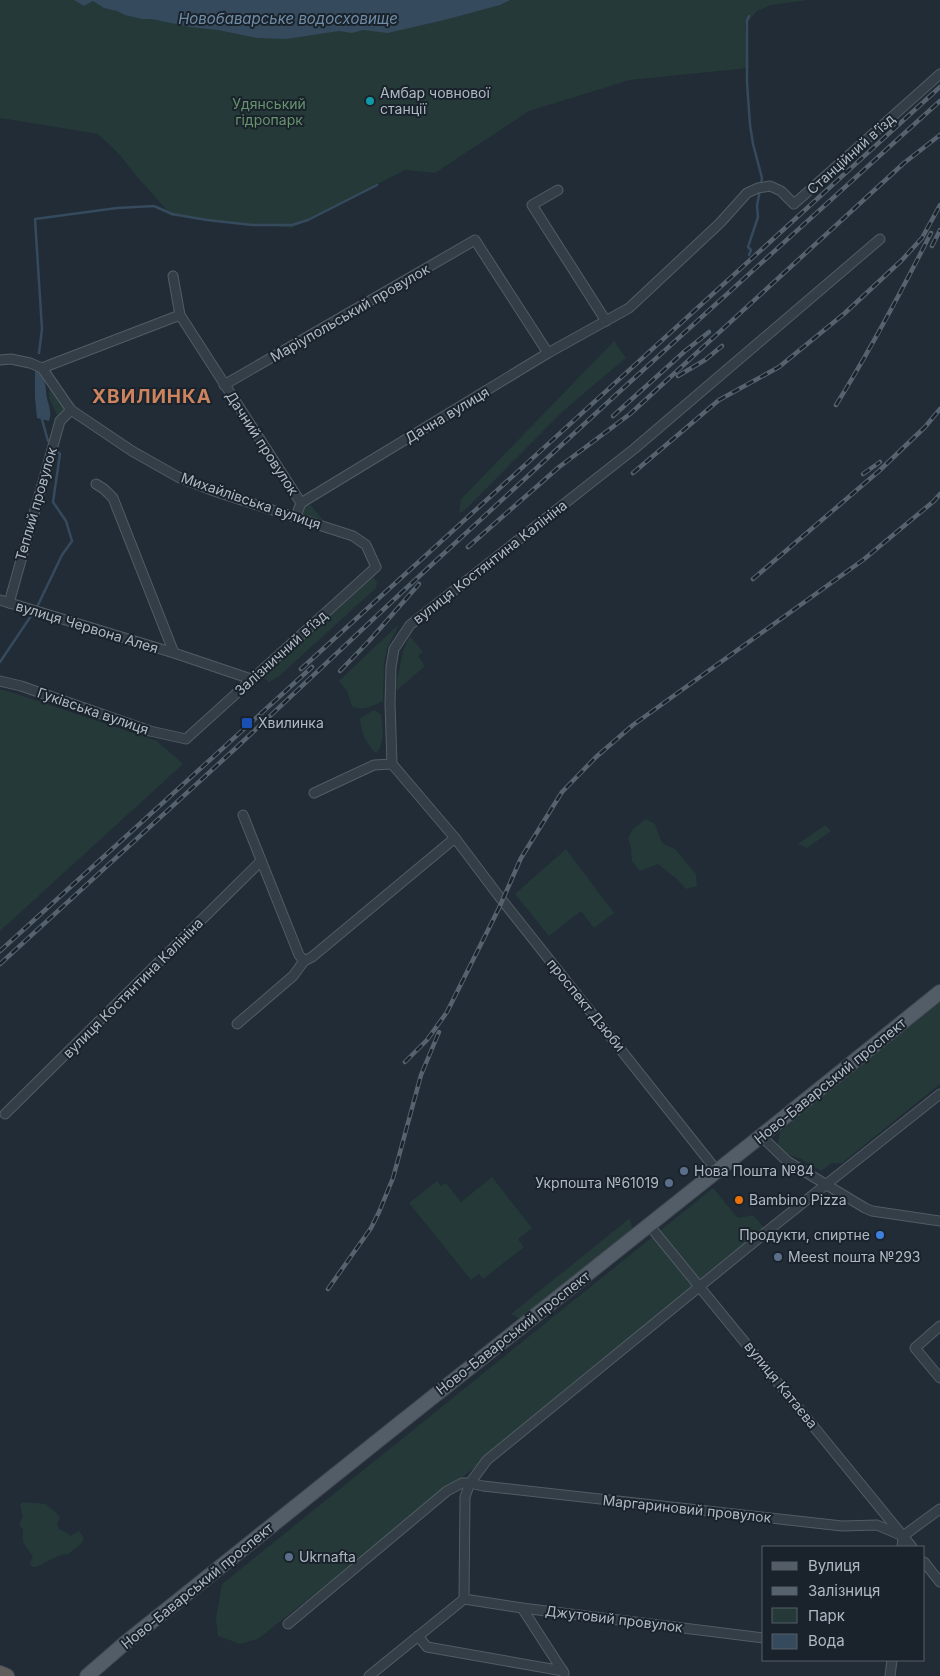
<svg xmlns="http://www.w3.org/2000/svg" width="940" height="1676" font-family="Inter,sans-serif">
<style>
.green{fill:#243938}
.water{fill:#354a5d}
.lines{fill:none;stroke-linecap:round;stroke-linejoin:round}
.stream{stroke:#354a5d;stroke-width:2.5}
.minor-casing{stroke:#525c65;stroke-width:11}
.primary-casing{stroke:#3e4750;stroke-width:16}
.trunk-casing{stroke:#3f4951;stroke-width:16}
.minor{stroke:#343e47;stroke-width:9}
.primary{stroke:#525d67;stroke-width:14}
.trunk{stroke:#605e5c;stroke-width:14}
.rail-casing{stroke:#56626e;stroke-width:4.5}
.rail{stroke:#1a232b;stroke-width:2.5;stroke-dasharray:8;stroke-linecap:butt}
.culture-dot{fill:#0f9aa8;stroke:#1a232b;stroke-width:2}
.transit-dot{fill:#1a4fb4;stroke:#1a232b;stroke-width:2}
.service-dot{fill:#5c6f8a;stroke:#1a232b;stroke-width:2}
.food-dot{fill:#e8710a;stroke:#1a232b;stroke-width:2}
.shop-dot{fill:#3f7fe0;stroke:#1a232b;stroke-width:2}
.labels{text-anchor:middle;stroke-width:4;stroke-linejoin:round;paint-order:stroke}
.poi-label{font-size:14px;fill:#aeb9c4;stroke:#1a232b;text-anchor:start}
.park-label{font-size:14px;fill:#67936d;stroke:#1a232b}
.street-label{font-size:14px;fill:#aeb9c4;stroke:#1a232b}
.water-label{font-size:15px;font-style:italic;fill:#708da7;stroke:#1a232b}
.district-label{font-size:19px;font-weight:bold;letter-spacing:1px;fill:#ce835f;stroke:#1a232b}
</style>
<rect width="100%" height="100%" fill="#212c36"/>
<!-- green -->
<g class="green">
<polygon points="0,0 808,0 771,5 757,11 745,25 749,68 630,80 529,111 435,173 405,170 292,228 172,216 133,172 120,155 98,134 0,118"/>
<polygon points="614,341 626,358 563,411 464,511 459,513 461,499"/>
<polygon points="50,372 75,406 60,421 49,398"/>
<polygon points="309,503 323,520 306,517 302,513 305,504"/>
<polygon points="373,577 377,582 376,588 278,677 269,682 262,676"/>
<path d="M399 624 387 648 384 664 383 701C371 706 364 712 352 706L347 691 339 681Z"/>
<polygon points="411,637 423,652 418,656 425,666 397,690 396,685 403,651 409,638"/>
<polygon points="0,689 14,693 157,741 183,764 0,931"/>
<path d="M372 711H376L381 714C383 726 385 745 376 753 366 745 361 731 360 718Z"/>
<polygon points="646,819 655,824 662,843 675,849 696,874 697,886 686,889 678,880 658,864 640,871 632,861 631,848 628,838 633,829"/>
<polygon points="825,825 831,831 807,848 798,844"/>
<polygon points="566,849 614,913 594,928 581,911 549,936 515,894"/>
<polygon points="940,1002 940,1084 842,1163 832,1163 821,1171 801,1159 783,1153 777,1148 780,1132 811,1105"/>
<polygon points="492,1177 532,1228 518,1239 524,1247 483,1279 479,1274 471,1280 409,1203 437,1181 441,1186 446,1183 461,1202"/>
<polygon points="713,1188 738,1218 753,1215 765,1229 469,1472 258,1639 240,1644 218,1636 216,1618 222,1584"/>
<polygon points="630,1218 632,1229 520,1319 511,1314"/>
<polygon points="23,1502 46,1504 60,1517 57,1524 59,1529 67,1533 70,1536 79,1531 84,1538 82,1543 68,1554 60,1555 36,1567 32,1567 30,1563 33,1557 23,1542 23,1529 19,1525 23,1517 20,1505"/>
</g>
<!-- water -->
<g class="water">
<polygon points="74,0 510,0 500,5 448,19 388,33 363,30 352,33 339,31 286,39 257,38 218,30 190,27 152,19 142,19 125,15 117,11 104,8 93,1 84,6"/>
<path d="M35 370C47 376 45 387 47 398 49 407 52 412 49 421L37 418 35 398Z"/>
</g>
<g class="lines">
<!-- stream -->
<g class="stream">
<polyline points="749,255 751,250 748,247 758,217 757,206 762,178 753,144 750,125 747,82 747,21 749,16"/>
<polyline points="39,353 42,329 35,219 117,208 154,206 172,214 207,220 252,225 292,225 308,220 377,185"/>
<polyline points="41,416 48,441"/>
<polyline points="36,609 62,555 72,541 66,521 53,502 60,454 57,451"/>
<polyline points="0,662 33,613"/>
</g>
<defs>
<g id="minor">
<polyline points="558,190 532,205 606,321"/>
<polyline points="173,276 180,315 301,503"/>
<polyline points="0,360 11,359 30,363 42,368 71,410 132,451 178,477 217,492 353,536 366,545 376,567 186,739 150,731 21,686 0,681"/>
<polyline points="42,368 180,315"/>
<polyline points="224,385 475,240 548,353"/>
<polyline points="96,484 104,489 113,498 174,653"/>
<polyline points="296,516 301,503 548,353 629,308 720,223 747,193 758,188 770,186 781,191 794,204 940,74"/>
<polyline points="0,600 174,653 251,679"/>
<polyline points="9,603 60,421 71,410"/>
<polyline points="314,793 374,765 392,764"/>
<polyline points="243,815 299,955 304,961 312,957 455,838 392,764 390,703 391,667 394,649 410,625 634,449 880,239"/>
<polyline points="455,838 498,895 717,1171"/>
<polyline points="237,1024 293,976 304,961"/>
<polyline points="5,1114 261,861"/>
<polyline points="761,1136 787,1161 865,1208 872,1211 940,1221"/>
<polyline points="649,1225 912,1547"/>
<polyline points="940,1326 915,1348 940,1378"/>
<polyline points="902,1547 903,1536 940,1509"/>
<polyline points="924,1562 940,1582"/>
<polyline points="464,1599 522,1608 764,1638"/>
<polyline points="522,1608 564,1673"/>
<polyline points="288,1624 447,1491 462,1483 470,1483 487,1460 770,1229 940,1094"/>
<polyline points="418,1636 427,1647 563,1671"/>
<polyline points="369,1676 464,1599 465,1497 470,1483 483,1486 842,1526 877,1525 903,1536"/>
<polyline points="890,1676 892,1660"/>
</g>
<polyline id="primary" points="87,1676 125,1643 380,1439 761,1136 940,992"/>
<polyline id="trunk" points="0,1673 7,1676"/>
</defs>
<!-- minor casing -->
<use href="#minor" class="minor-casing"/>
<!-- primary casing -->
<use href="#primary" class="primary-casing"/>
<!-- trunk casing -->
<use href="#trunk" class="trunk-casing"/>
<!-- minor -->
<use href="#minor" class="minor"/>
<!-- primary -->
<use href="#primary" class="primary"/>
<!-- trunk -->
<use href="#trunk" class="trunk"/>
<defs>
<g id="rail">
<polyline points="932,246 940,230"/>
<polyline points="678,376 705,360 722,346"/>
<path d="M836 405C871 349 901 292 931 233"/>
<polyline points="613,416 685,351 709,332"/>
<polyline points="633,473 719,400 779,367 845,313 902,260 922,238 940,205"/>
<polyline points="863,474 880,462"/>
<polyline points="468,547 559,467 630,414 904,163 940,135"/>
<polyline points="753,579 879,471 925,427 940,409"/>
<polyline points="301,669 940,87"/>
<polyline points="340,671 369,641 419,584"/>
<polyline points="0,951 312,667"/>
<polyline points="0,964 237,747 401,593 619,392 940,101"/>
<polyline points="405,1062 427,1040 447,1012 499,908 521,858 562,792 596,757 633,725 863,560 934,501 940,494"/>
<polyline points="328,1289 371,1228 379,1212 393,1178 421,1075 439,1032"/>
</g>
</defs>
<!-- rail casing -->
<use href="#rail" class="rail-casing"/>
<!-- rail -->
<use href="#rail" class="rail"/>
</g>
<!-- markers -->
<circle class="culture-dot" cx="370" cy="101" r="5"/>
<rect class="transit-dot" x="241" y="717" width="12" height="12" rx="2.5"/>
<g class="service-dot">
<circle cx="684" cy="1171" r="5"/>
<circle cx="669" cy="1183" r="5"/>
<circle cx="778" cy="1257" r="5"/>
<circle cx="289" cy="1557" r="5"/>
</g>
<circle class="food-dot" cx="739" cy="1200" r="5"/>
<circle class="shop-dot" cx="880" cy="1235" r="5"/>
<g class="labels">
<!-- poi labels -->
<g class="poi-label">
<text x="380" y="98">Амбар човнової<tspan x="380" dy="16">станції</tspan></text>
<text x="258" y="728">Хвилинка</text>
<text x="694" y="1176">Нова Пошта №84</text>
<text x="659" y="1188" text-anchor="end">Укрпошта №61019</text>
<text x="749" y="1205">Bambino Pizza</text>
<text x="870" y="1240" text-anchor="end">Продукти, спиртне</text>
<text x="788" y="1262">Meest пошта №293</text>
<text x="299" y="1562">Ukrnafta</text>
</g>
<!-- park labels -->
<g class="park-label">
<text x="269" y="109">Удянський<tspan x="269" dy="16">гідропарк</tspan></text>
</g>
<!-- street labels -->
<g class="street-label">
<text transform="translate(851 154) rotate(-42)" y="5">Станційний в’їзд</text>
<text transform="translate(350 313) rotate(-30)" y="5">Маріупольський провулок</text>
<text transform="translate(447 415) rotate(-31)" y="5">Дачна вулиця</text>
<text transform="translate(262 443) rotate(57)" y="5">Дачний провулок</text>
<text transform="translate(251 501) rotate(19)" y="5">Михайлівська вулиця</text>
<text transform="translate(36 504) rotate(-74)" y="5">Теплий провулок</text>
<text transform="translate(490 562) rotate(-38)" y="5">вулиця Костянтина Калініна</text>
<text transform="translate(87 627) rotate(17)" y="5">вулиця Червона Алея</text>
<text transform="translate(281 653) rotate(-42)" y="5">Залізничний в’їзд</text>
<text transform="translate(93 711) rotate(19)" y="5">Гуківська вулиця</text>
<text transform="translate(133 988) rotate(-45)" y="5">вулиця Костянтина Калініна</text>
<text transform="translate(586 1005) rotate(51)" y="5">проспект Дзюби</text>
<text transform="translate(830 1081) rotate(-39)" y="5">Ново-Баварський проспект</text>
<text transform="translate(513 1333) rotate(-38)" y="5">Ново-Баварський проспект</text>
<text transform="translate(781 1385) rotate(51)" y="5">вулиця Катаєва</text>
<text transform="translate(687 1509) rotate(6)" y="5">Маргариновий провулок</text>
<text transform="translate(197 1586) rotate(-39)" y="5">Ново-Баварський проспект</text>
<text transform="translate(614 1619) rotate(7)" y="5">Джутовий провулок</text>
</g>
<!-- water labels -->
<g class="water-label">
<text x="288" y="24">Новобаварське водосховище</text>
</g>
<!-- district labels -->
<g class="district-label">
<text x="152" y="403">ХВИЛИНКА</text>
</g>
</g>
<!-- legend -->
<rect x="762" y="1546" width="162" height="115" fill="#1a232b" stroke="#555f68"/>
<rect x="772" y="1562" width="25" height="8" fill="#525d67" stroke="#555f68"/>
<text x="808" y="1571" font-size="15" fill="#aeb9c4">Вулиця</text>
<rect x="772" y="1587" width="25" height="8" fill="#56626e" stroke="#555f68"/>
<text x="808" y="1596" font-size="15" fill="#aeb9c4">Залізниця</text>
<rect x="772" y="1608" width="25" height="15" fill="#243938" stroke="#555f68"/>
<text x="808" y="1621" font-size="15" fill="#aeb9c4">Парк</text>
<rect x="772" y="1634" width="25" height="15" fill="#354a5d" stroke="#555f68"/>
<text x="808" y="1646" font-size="15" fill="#aeb9c4">Вода</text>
</svg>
